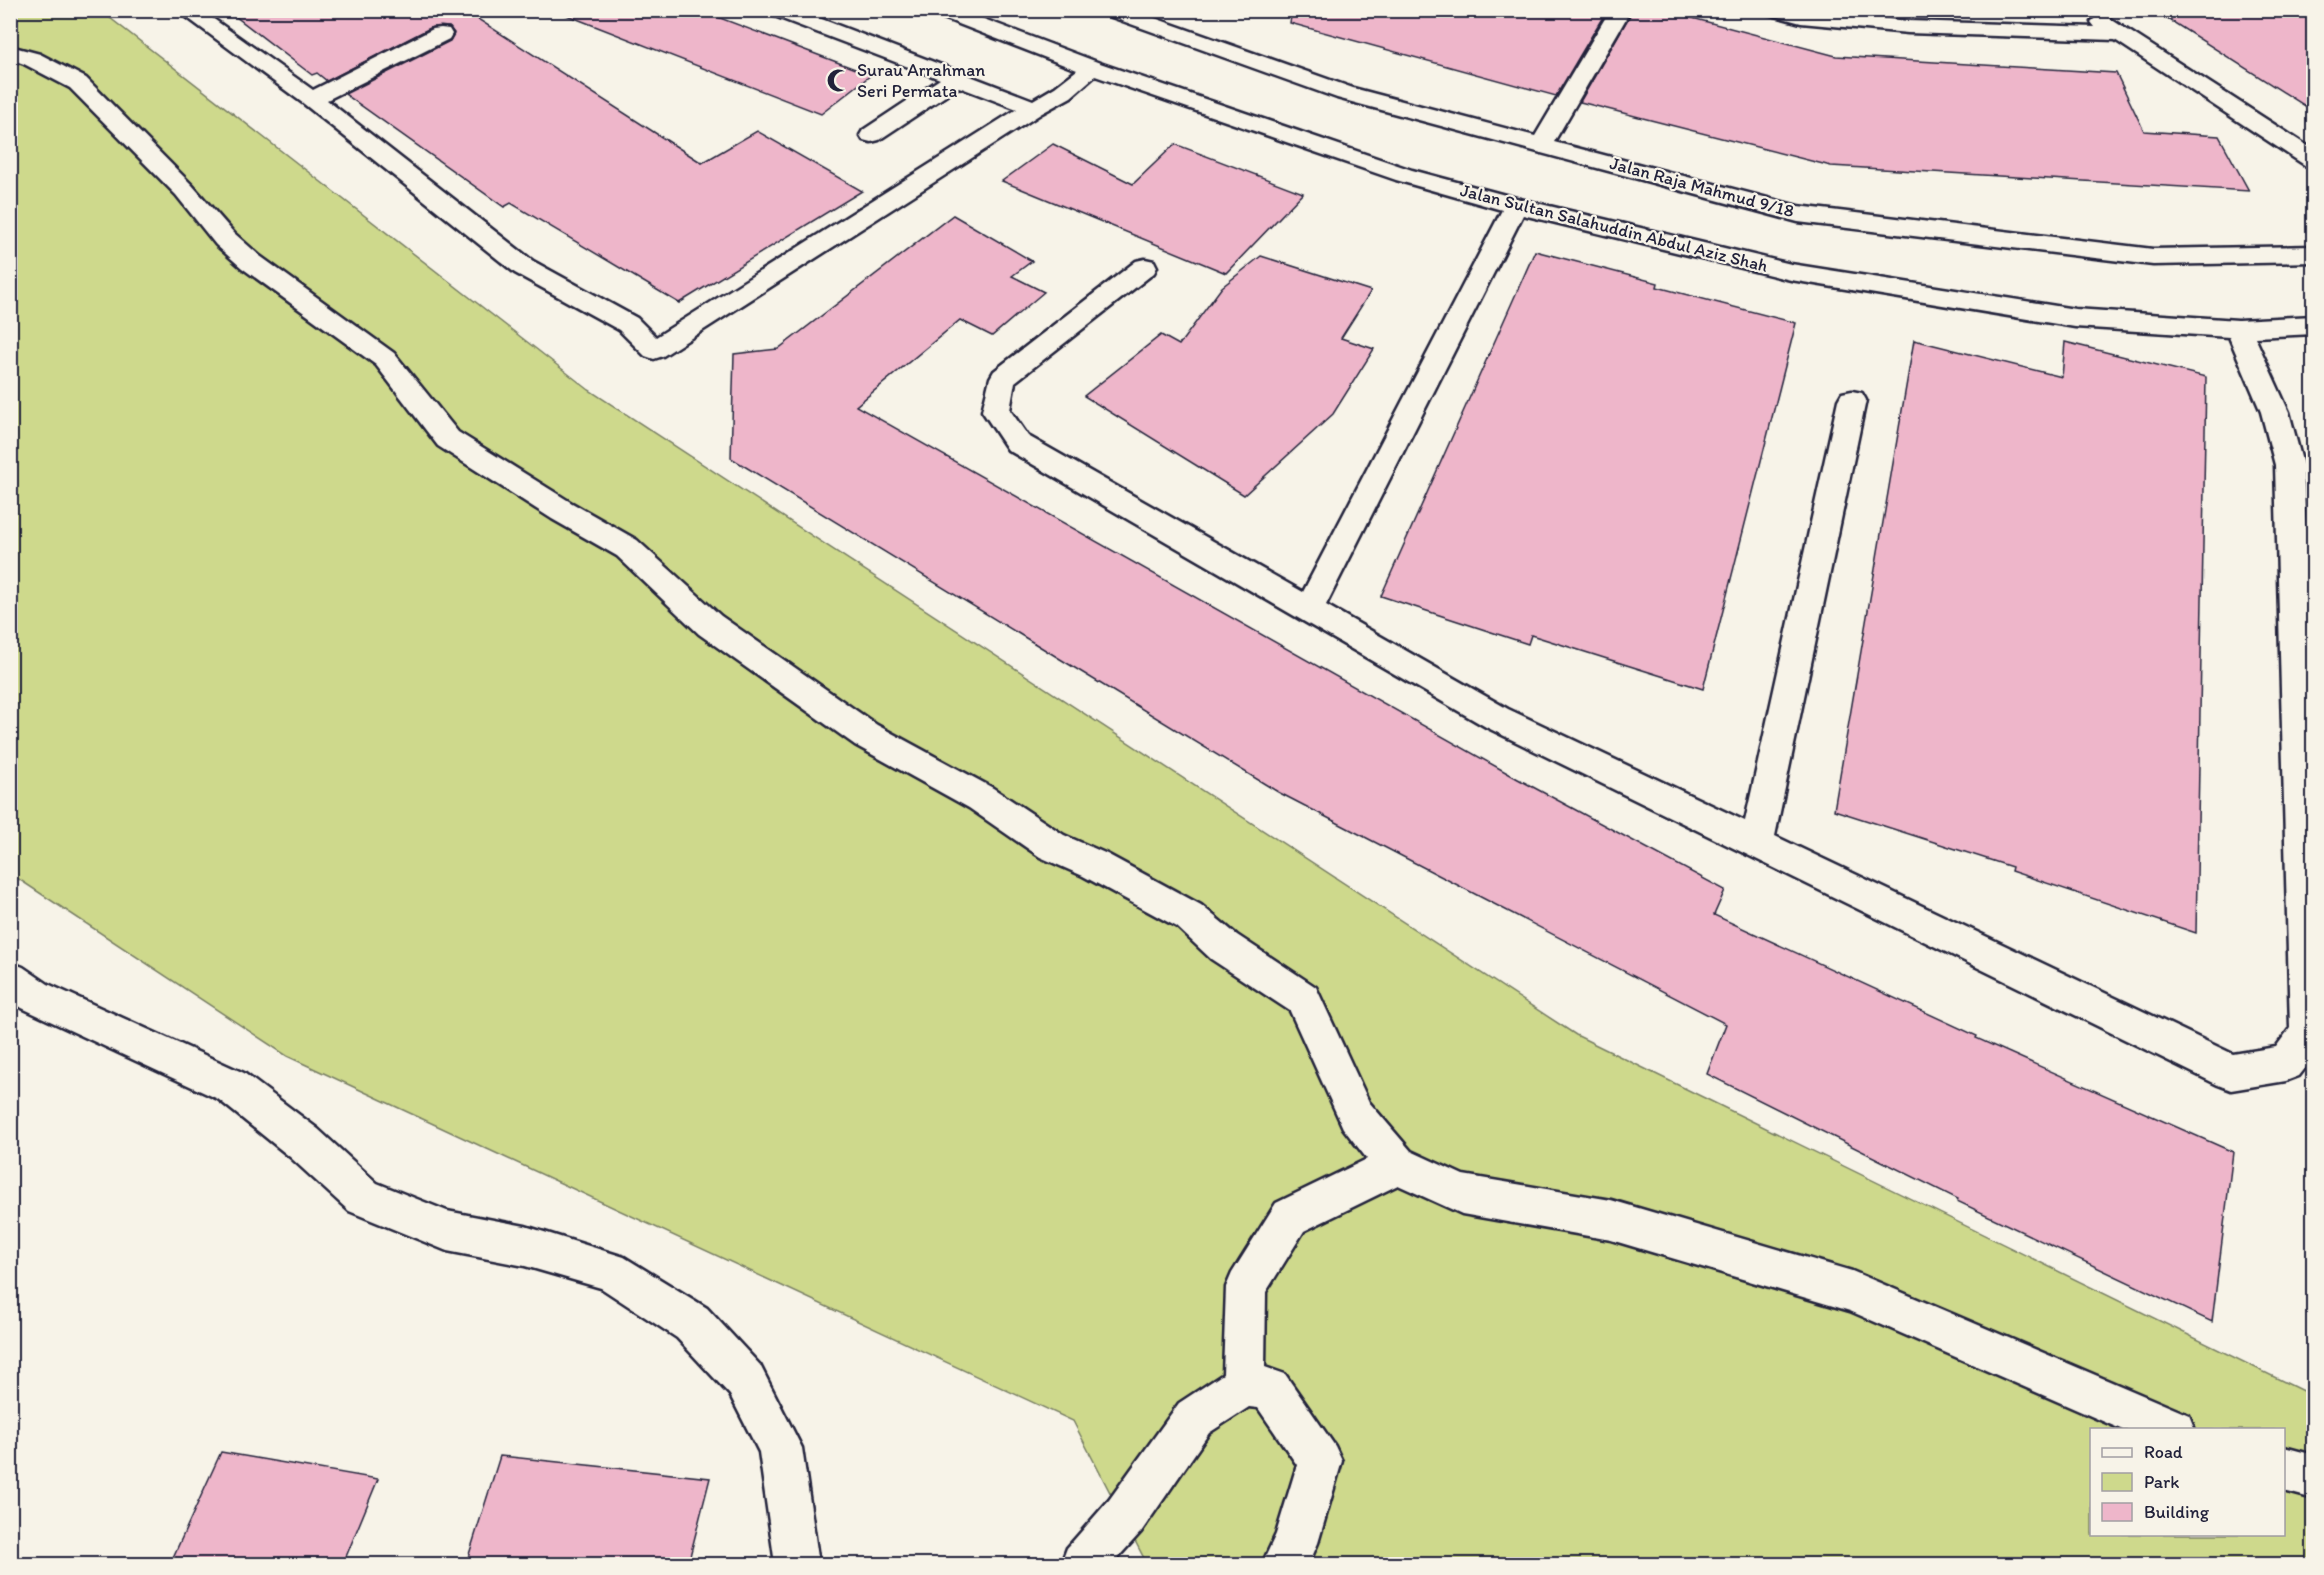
<svg xmlns="http://www.w3.org/2000/svg" width="2324" height="1575" font-family="Itim,sans-serif">
<style>
.green{fill:#ced98c;stroke:#787e64;stroke-width:1.5;fill-rule:evenodd}
.building{fill:#eeb6ca;stroke:#22223b;stroke-width:1.5}
.lines{fill:none;stroke-linecap:round;stroke-linejoin:round}
.minor-casing{stroke:#22223b;stroke-width:5}
.minor{fill:#f7f3e8;fill-rule:evenodd}
.labels{text-anchor:middle;stroke-width:4.5;stroke-linejoin:round;paint-order:stroke}
.far-poi-label{font-size:18px;fill:#22223b;stroke:#f7f3e8;text-anchor:start}
.far-street-label{font-size:18px;fill:#22223b;stroke:#f7f3e8}
</style>
<rect width="100%" height="100%" fill="#f7f3e8"/>
<filter id="ink" filterUnits="userSpaceOnUse"><feTurbulence type="fractalNoise" baseFrequency=".0167" numOctaves="2"/><feDisplacementMap in="SourceGraphic" scale="12" xChannelSelector="R" yChannelSelector="G"/><feConvolveMatrix kernelMatrix="1 2 1 2 8 2 1 2 1" color-interpolation-filters="sRGB"/></filter>
<g filter="url(#ink)">
<!-- green -->
<path class="green" d="M10 11H101L589 390 1576 1035 2313 1396V1564H1147L1073 1421 287 1056 11 874ZM2092 1430H2284V1534H2092Z"/>
<!-- building -->
<g class="building">
<polygon points="227,10 464,10 702,163 757,131 862,191 679,303 511,203 504,207 345,94 450,41 454,33 449,27 432,27 327,81 317,73 312,75"/>
<polygon points="565,10 699,10 871,75 821,114 564,14"/>
<polygon points="1292,10 1607,10 1556,96 1290,23"/>
<polygon points="1633,10 1662,10 1836,56 2116,73 2144,131 2219,136 2249,191 1831,166 1580,102"/>
<polygon points="2154,10 2313,10 2313,111"/>
<polygon points="1053,144 1133,184 1175,144 1303,193 1226,273 1002,181"/>
<polygon points="953,215 1032,261 1012,276 1044,292 992,336 960,320 856,406 1518,779 1725,890 1714,915 1977,1036 1976,1038 2233,1152 2212,1322 1957,1201 1958,1199 1707,1074 1726,1024 1278,792 731,458 734,354 778,349"/>
<polygon points="1535,251 1658,283 1657,287 1796,323 1703,689 1531,635 1528,644 1381,596"/>
<polygon points="1261,256 1371,291 1341,338 1374,349 1333,414 1244,495 1084,396 1161,335 1179,345 1222,287"/>
<polygon points="1914,340 2062,377 2065,342 2206,377 2196,933 2011,871 2012,867 1834,810"/>
<polygon points="221,1452 378,1479 343,1564 170,1564"/>
<polygon points="500,1456 710,1478 688,1564 466,1564"/>
</g>
<g class="lines">
<defs>
<g id="minor">
<path d="M177 10H201L313 90 433 29 441 28 449 29 452 34 449 39 327 100 533 261 637 318 656 337 1017 109 959 87 879 140 871 142 863 140 860 135 863 130 940 79 769 14 766 10H798L1033 100 1055 87 1077 70 933 14 930 10H960L1100 63 1412 170 1520 199 1791 264 2075 309 2238 320 2314 316V334L2255 337 2289 412 2303 465 2314 709V1057L2299 1076 2286 1081 2231 1090 2218 1085 1486 727 1008 450 982 411 990 378 994 371 1136 261 1145 259 1154 261 1157 267 1154 273 1015 382 1010 410 1028 436 1303 592 1502 210 1396 180 1095 76 1071 97 1042 113 663 356 654 359 645 356 619 330 515 273 304 104ZM1523 215 1791 280 2075 327 2229 337 2261 412 2275 465 2290 1028 2276 1047 2233 1054 1775 836 1866 400 1862 393 1852 391 1842 393 1838 400 1745 821 1508 709 1326 605Z"/>
<polygon points="1100,10 1132,10 1353,88 1535,136 1610,10 1631,10 1554,142 1798,206 2153,249 2314,246 2314,262 2153,265 1798,222 1337,98 1103,14"/>
<polygon points="1765,10 1801,10 1908,21 2095,27 2091,22 2095,18 2102,16 2109,18 2314,150 2314,168 2306,166 2115,40 1908,33 1801,23 1768,14"/>
<polygon points="10,46 40,54 86,78 192,185 234,233 260,256 394,353 458,432 572,503 637,540 721,616 877,725 993,788 1064,835 1107,854 1201,905 1237,935 1316,987 1369,1102 1411,1151 1463,1175 1611,1200 1852,1271 2189,1415 2195,1430 2123,1430 1850,1311 1611,1240 1462,1214 1398,1185 1304,1231 1266,1292 1265,1367 1285,1374 1335,1446 1342,1461 1318,1543 1309,1564 1262,1564 1276,1534 1297,1465 1258,1408 1249,1407 1209,1433 1141,1532 1112,1564 1061,1564 1067,1548 1109,1500 1179,1403 1223,1374 1226,1287 1232,1273 1276,1203 1367,1159 1343,1128 1290,1011 1211,959 1177,927 1083,876 1040,857 969,808 855,745 699,634 617,556 552,519 438,446 376,365 242,268 216,245 176,195 70,88 24,64 10,59"/>
<polygon points="10,962 23,967 48,984 244,1073 318,1129 377,1183 447,1211 525,1226 624,1257 707,1308 760,1365 802,1448 819,1564 775,1564 759,1452 730,1395 677,1338 601,1288 525,1266 447,1251 349,1211 290,1157 218,1099 22,1008 10,1000"/>
<polygon points="2284,1447 2314,1455 2314,1499 2284,1491"/>
</g>
</defs>
<!-- minor casing -->
<use href="#minor" class="minor-casing"/>
<!-- minor -->
<use href="#minor" class="minor"/>
</g>
</g>
<!-- icons -->
<defs>
<symbol id="mosque-bare" viewBox="-9 -9 18 18"><path d="M3.5-4.9A6 6 0 1 0 3.5 4.9A5 5 0 1 1 3.5-4.9Z" fill="#22223b" stroke="#f7f3e8" stroke-width="2.5" paint-order="stroke"/></symbol>
</defs>
<g fill-rule="evenodd">
<use href="#mosque-bare" x="822" y="64" width="33" height="33"/>
</g>
<g class="labels">
<!-- far-poi labels -->
<g class="far-poi-label">
<text x="857" y="76">Surau Arrahman<tspan x="857" dy="21">Seri Permata</tspan></text>
</g>
<!-- far-street labels -->
<g class="far-street-label">
<text transform="translate(1702 187) rotate(15)" y="6">Jalan Raja Mahmud 9/18</text>
<text transform="translate(1614 228) rotate(14)" y="6">Jalan Sultan Salahuddin Abdul Aziz Shah</text>
</g>
</g>
<!-- margin -->
<rect width="2324" height="1575" fill="none" stroke="#f7f3e8" stroke-width="36"/>
<rect x="18" y="18" width="2288" height="1539" fill="none" stroke="#22223b" stroke-width="2" filter="url(#ink)"/>
<!-- legend -->
<rect x="2090" y="1428" width="195" height="108" fill="#f7f3e8" stroke="#a29fa3" stroke-width="1.5"/>
<rect x="2102" y="1448" width="30" height="9" fill="#f7f3e8" stroke="#a29fa3" stroke-width="1.5"/>
<text x="2144" y="1458" font-size="18" fill="#22223b">Road</text>
<rect x="2102" y="1473" width="30" height="18" fill="#ced98c" stroke="#a29fa3" stroke-width="1.5"/>
<text x="2144" y="1488" font-size="18" fill="#22223b">Park</text>
<rect x="2102" y="1503" width="30" height="18" fill="#eeb6ca" stroke="#a29fa3" stroke-width="1.5"/>
<text x="2144" y="1518" font-size="18" fill="#22223b">Building</text>
</svg>
